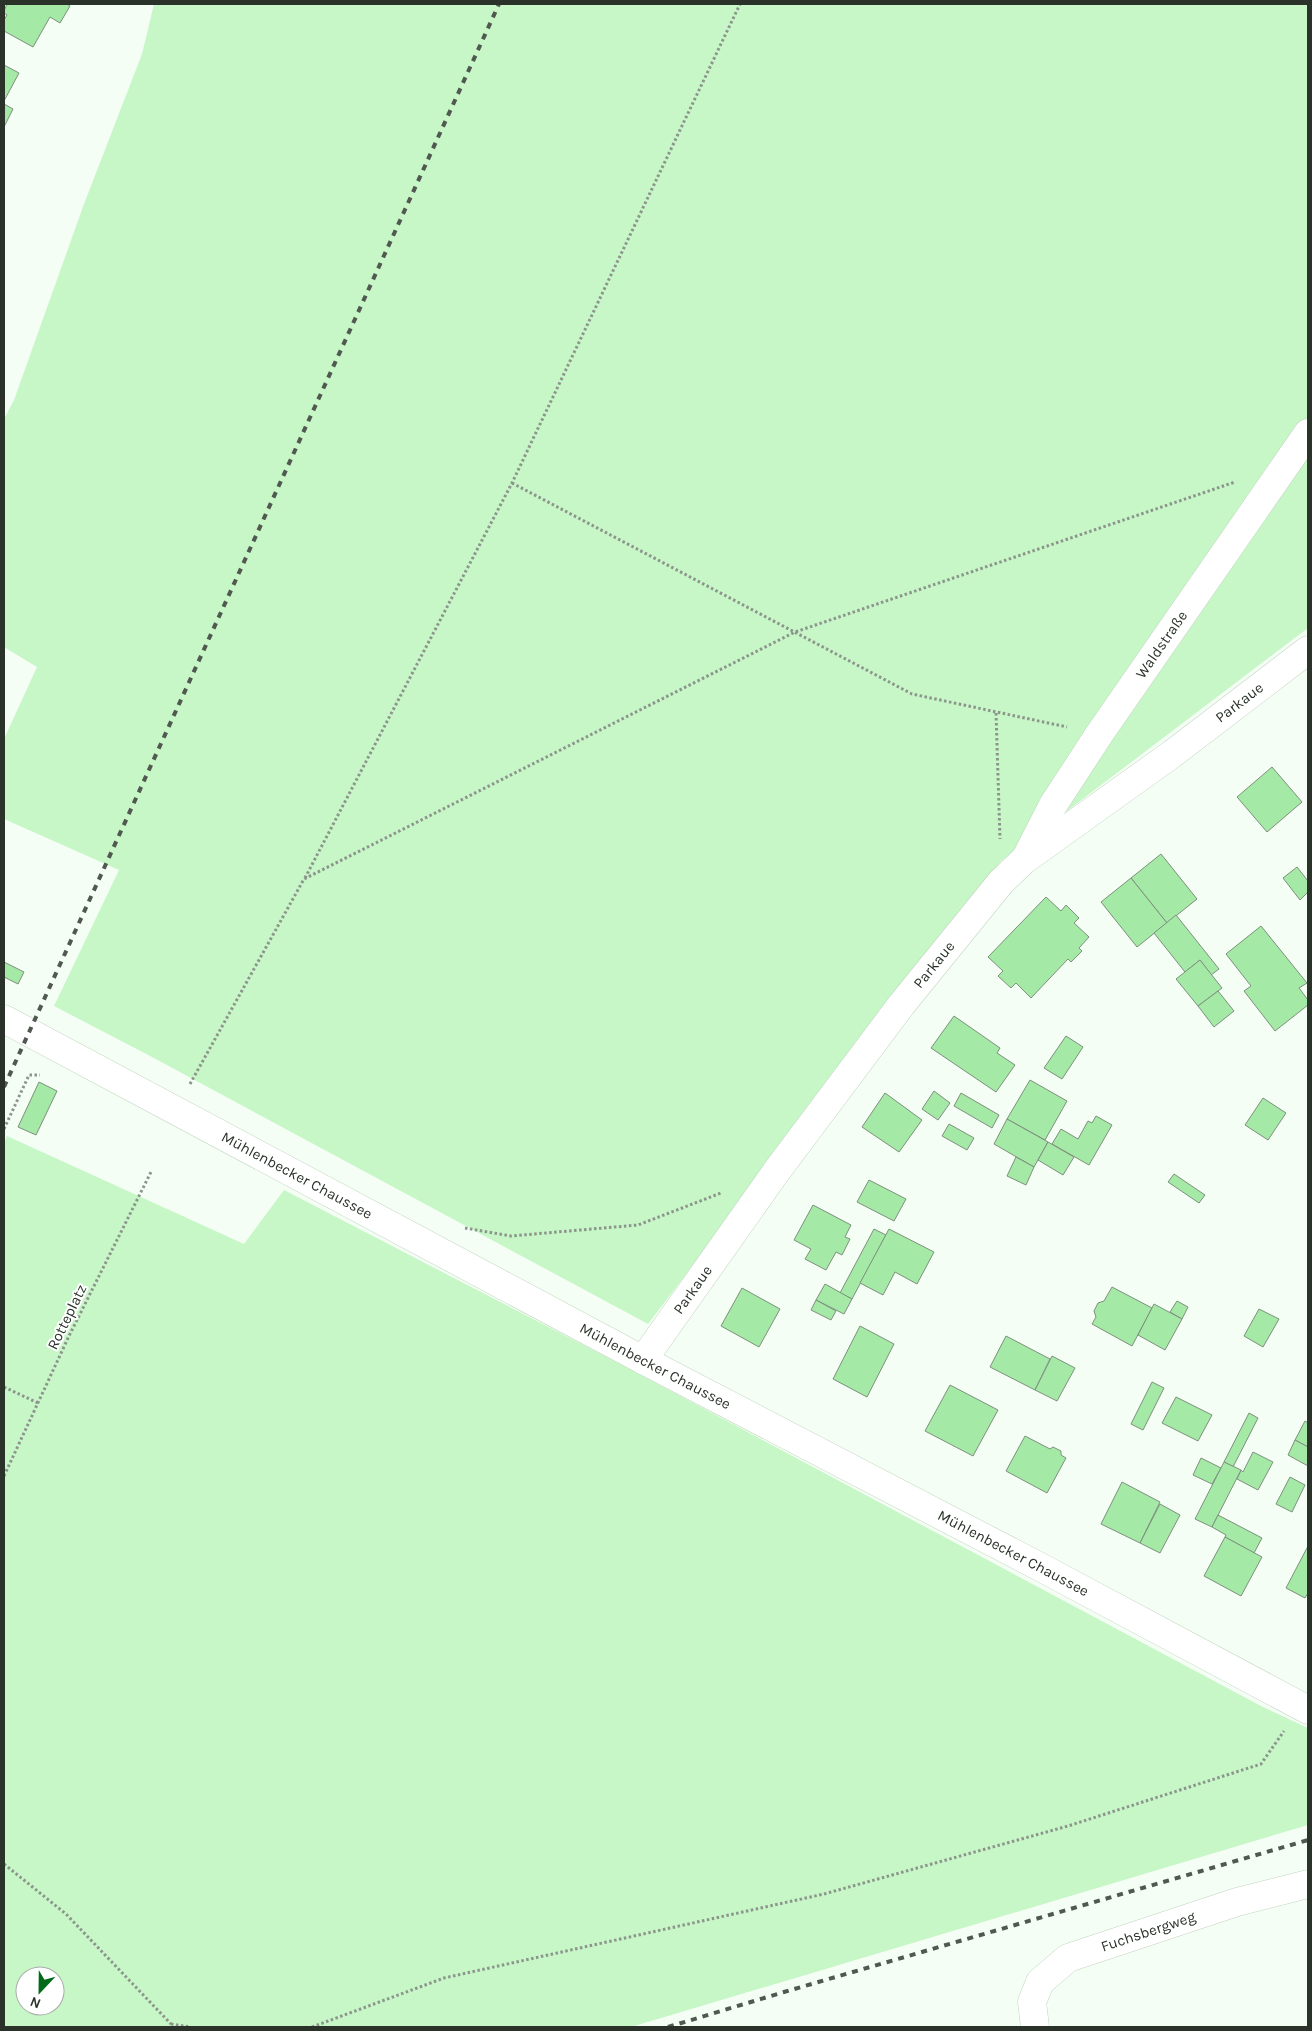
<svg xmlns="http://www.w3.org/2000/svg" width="1312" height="2031" font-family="Karla,sans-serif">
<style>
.green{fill:#c7f6c7;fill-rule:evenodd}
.building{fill:#a5e9a7;stroke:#7d907d}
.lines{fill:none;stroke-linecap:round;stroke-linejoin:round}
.minor-casing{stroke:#c1d6c1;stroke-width:29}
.major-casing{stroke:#c1d6c1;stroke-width:29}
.path{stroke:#8c958c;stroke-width:3;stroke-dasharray:2.5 2.5;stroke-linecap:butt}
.minor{stroke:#fff;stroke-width:28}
.major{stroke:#fff;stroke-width:28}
.rail{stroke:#505850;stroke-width:4;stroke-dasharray:6 6;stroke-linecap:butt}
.labels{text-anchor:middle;stroke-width:4;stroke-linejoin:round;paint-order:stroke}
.street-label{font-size:15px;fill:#2a322a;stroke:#fff}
</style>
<rect width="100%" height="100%" fill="#f5fef5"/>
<!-- green -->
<g class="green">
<polygon points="154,4 1308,4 1308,628 1001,861 648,1324 152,1057 54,1006 119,870 4,819 4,739 37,667 4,647 4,419 14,400 84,204 142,54"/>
<path d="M7 1136 244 1244 284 1190 620 1364 1261 1706 1308 1728V1825L631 2027H4V1143ZM25 1976H55V2006H25Z"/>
</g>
<!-- building -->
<g class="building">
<polygon points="7,4 67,4 70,6 60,23 50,17 33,47 4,31 4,20 7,15 4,13 4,11"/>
<polygon points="4,65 19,73 4,101"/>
<polygon points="4,104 13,109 4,127"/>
<polygon points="1272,767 1302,802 1267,832 1237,797"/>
<polygon points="1161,854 1197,899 1167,923 1131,878"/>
<polygon points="1297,867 1308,881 1308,892 1300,900 1283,878"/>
<polygon points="1131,878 1167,923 1137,947 1101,902"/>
<polygon points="1046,897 1061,911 1066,905 1079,918 1074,923 1089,937 1079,948 1082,951 1071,962 1068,959 1031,998 1016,983 1011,988 998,976 1003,971 988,957"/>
<polygon points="1176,915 1219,969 1211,975 1200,960 1185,972 1154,933"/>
<polygon points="1261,926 1307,983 1299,988 1308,1000 1308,1005 1275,1031 1244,991 1251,986 1226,954"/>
<polygon points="1200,960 1222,988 1198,1006 1176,979"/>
<polygon points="4,962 24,972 18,984 4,977"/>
<polygon points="1218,991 1234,1011 1214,1027 1198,1006"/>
<polygon points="954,1016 1000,1048 997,1053 1015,1065 996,1092 931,1048"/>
<polygon points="1066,1036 1083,1047 1062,1079 1044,1068"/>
<polygon points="1030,1080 1067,1101 1045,1140 1007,1119"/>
<polygon points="39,1082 57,1091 36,1135 18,1127"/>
<polygon points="934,1091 950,1103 938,1120 922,1109"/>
<polygon points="885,1093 922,1120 899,1152 862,1127"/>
<polygon points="961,1093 999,1115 992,1128 954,1106"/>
<polygon points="1263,1098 1286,1113 1268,1140 1245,1125"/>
<polygon points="1096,1116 1112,1125 1089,1165 1052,1144 1061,1129 1078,1139 1088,1121 1092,1123"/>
<polygon points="1007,1119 1048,1142 1034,1167 994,1144"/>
<polygon points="949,1124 974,1138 967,1150 942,1136"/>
<polygon points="1048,1142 1074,1157 1063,1175 1038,1160"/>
<polygon points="1016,1157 1034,1167 1026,1185 1007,1176"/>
<polygon points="1174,1174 1205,1195 1199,1203 1168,1182"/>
<polygon points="869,1180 906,1199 894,1221 857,1202"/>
<polygon points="813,1205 851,1225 845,1237 850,1239 842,1255 836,1252 826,1270 805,1259 811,1249 794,1240"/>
<polygon points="874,1229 886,1235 852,1299 840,1293"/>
<polygon points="889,1229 934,1252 917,1284 895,1272 883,1295 860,1283"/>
<polygon points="825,1284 852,1299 844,1314 816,1300"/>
<polygon points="1112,1287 1152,1308 1132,1346 1092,1324 1096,1317 1094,1311 1098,1303 1104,1301"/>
<polygon points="742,1288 780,1309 759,1347 721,1326"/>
<polygon points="816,1300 836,1311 831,1320 811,1310"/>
<polygon points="1177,1301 1188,1307 1182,1319 1170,1312"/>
<polygon points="1154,1304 1182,1319 1165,1350 1138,1335"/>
<polygon points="1259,1309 1279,1319 1263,1347 1244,1336"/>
<polygon points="860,1326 894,1344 867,1397 833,1379"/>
<polygon points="1006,1336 1050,1359 1035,1390 990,1367"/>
<polygon points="1052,1356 1075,1368 1057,1401 1035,1390"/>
<polygon points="1152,1382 1164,1388 1143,1430 1131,1424"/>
<polygon points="950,1385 998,1410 973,1456 925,1431"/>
<polygon points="1176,1397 1212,1415 1198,1441 1162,1423"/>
<polygon points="1249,1413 1258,1418 1233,1467 1224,1462"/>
<polygon points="1305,1421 1308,1423 1308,1447 1295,1440"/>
<polygon points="1025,1436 1050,1449 1053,1447 1061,1451 1061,1455 1066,1458 1047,1493 1006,1471"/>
<polygon points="1295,1440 1308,1447 1308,1466 1288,1455"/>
<polygon points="1253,1452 1273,1462 1258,1490 1237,1479 1241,1470 1243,1472"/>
<polygon points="1201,1458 1221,1468 1212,1484 1193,1475"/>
<polygon points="1224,1462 1241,1470 1212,1527 1195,1519"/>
<polygon points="1290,1477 1305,1485 1292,1512 1276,1504"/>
<polygon points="1122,1482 1160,1502 1140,1543 1101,1524"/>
<polygon points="1160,1504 1180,1515 1160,1553 1140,1543"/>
<polygon points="1218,1515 1262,1538 1254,1553 1225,1537 1226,1535 1212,1527"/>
<polygon points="1225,1537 1262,1557 1241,1596 1204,1576"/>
<polygon points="1308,1546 1308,1593 1305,1598 1286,1588"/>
</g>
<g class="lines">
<defs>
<g id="minor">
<path id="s1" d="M1027 856 1053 805 1100 733 1308 433"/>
<path id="s2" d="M643 1360 776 1172 902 1004 1001 882 1024 860 1172 754 1308 650"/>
<path id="s3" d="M1035 2027 1032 2002 1040 1982 1068 1958 1237 1902 1308 1884"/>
</g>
<g id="major">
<path id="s4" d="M4 1019 643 1360 1044 1569 1308 1710"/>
</g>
</defs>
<!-- minor casing -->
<use href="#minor" class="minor-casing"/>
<!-- major casing -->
<use href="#major" class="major-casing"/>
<!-- path -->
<g class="path">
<polyline points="512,483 912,694 1067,727"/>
<polyline points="996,713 1000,839"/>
<polyline points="305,878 512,483 740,4"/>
<polyline points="190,1084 304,879 795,632 1235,482"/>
<polyline points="4,1129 29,1075 40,1075"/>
<polyline points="465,1228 511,1236 638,1225 721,1193"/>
<polyline points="4,1387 38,1403"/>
<polyline points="4,1476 69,1336 152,1170"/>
<polyline points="4,1864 66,1914 171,2024 170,2027"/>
<polyline points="171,2024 190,2027"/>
<polyline points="312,2027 444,1978 824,1894 1068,1826 1261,1764 1284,1731"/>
</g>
<!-- minor -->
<use href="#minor" class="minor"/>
<!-- major -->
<use href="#major" class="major"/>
<!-- rail -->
<g class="rail">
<polyline points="4,1087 499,4"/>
<polyline points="668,2027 784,1992 1308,1840"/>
</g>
</g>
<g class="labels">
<!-- street labels -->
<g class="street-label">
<text dy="5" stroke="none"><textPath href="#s1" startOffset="251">Waldstraße</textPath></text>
<text dy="5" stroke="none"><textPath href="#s2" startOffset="896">Parkaue</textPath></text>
<text dy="5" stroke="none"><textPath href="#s2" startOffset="491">Parkaue</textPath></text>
<text dy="5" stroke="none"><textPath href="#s4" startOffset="332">Mühlenbecker Chaussee</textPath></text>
<text dy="5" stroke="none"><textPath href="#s2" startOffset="86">Parkaue</textPath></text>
<text transform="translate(67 1317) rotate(-64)" y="5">Rotteplatz</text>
<text dy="5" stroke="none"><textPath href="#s4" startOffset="738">Mühlenbecker Chaussee</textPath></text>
<text dy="5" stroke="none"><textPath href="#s4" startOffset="1142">Mühlenbecker Chaussee</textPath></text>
<text dy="5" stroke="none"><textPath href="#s3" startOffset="168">Fuchsbergweg</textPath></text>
</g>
</g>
<!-- border -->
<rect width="1312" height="2031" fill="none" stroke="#2a322a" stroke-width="10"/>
<!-- north arrow -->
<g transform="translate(40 1991) rotate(202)"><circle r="24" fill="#ffffff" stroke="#aaadaa"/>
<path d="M0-4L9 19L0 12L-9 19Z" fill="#006a18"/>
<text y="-8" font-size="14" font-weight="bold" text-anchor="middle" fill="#2a322a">N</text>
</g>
</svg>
